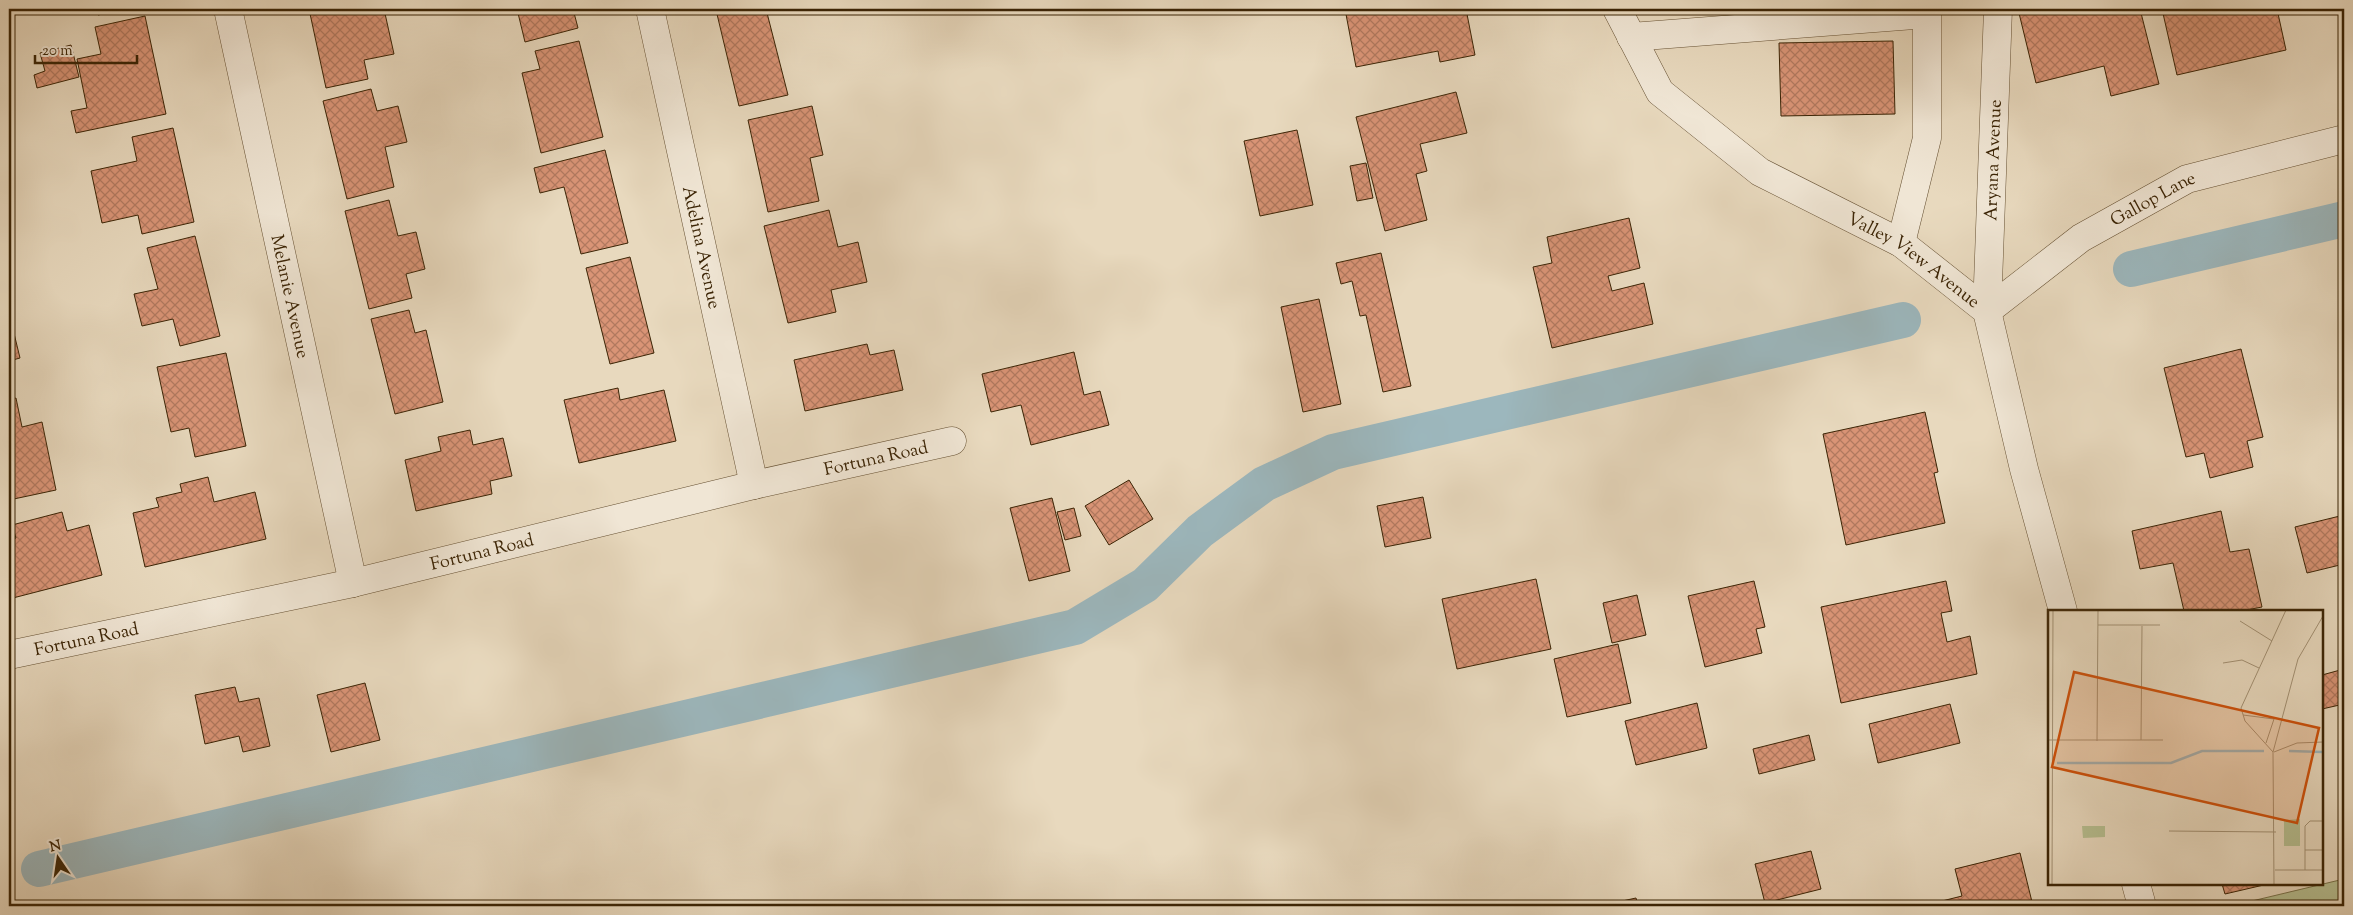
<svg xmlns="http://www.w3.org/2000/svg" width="2353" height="915" font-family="'Sorts Mill Goudy',serif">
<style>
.garden{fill:#b6bf91;stroke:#78724b}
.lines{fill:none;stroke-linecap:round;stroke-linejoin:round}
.canal{stroke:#9cb7bd;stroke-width:36}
.building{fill:url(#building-cross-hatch);stroke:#3b2405}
.minor-casing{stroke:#665133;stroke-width:29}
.minor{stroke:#f0e6d5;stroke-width:28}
.labels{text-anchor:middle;stroke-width:4;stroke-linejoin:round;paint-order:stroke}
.street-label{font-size:18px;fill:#3b2405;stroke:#f0e6d5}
.inset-river{fill:none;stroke:#9cb7bd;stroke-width:2.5}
.inset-road{fill:none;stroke:#a39174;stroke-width:1}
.view{fill:#ce510b;fill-opacity:0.15;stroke:#ce510b;stroke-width:2.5}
.inset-edge{fill:none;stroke:#3b2405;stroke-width:2.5}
</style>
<defs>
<pattern id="building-cross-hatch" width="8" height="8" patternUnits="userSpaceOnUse" patternTransform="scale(1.25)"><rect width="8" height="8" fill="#d99476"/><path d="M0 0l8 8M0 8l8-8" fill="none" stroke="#b1795f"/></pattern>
</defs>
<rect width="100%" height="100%" fill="#e8d9be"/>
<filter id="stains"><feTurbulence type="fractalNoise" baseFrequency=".004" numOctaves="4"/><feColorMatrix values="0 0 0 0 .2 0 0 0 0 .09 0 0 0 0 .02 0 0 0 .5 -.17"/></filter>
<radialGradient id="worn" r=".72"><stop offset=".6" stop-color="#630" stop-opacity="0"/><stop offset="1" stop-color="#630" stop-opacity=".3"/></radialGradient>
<!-- garden -->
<polygon class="garden" points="2344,879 2344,906 2231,906"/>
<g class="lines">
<!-- canal -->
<g class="canal">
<polyline points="2131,269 2344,219"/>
<polyline points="39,869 1075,627 1145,585 1200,531 1264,484 1333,452 1903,320"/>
</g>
</g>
<!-- building -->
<g class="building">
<polygon points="97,9 126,9 98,15"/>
<polygon points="309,9 384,9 394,54 364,60 368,79 326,88"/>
<polygon points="517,9 573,9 578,28 525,42"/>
<polygon points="722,9 766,9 788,95 739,106 716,10"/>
<polygon points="1345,9 1466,9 1475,55 1440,62 1438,51 1356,67"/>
<polygon points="2018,9 2140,9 2159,84 2111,96 2104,66 2036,83"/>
<polygon points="2162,9 2277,9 2286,50 2177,75"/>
<polygon points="145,16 166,114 76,133 71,111 87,108 77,59 101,54 95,27"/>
<polygon points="579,41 603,137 541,153 522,73 540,69 535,51"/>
<polygon points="1893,41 1895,114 1781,116 1779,43"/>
<polygon points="71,45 79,77 37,88 34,75 45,71 40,53"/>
<polygon points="371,89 377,111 398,106 407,142 385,147 394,187 347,199 323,101"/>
<polygon points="1456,92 1467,133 1420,144 1427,171 1416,174 1427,220 1385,231 1356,117"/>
<polygon points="812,106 823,155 810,158 819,201 768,212 748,120"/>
<polygon points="173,128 194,222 142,234 138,215 102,223 91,171 137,161 132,137"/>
<polygon points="1297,130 1313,205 1260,216 1244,141"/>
<polygon points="605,150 628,243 581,254 564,187 540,193 534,168"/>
<polygon points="1366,163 1373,198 1357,201 1350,166"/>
<polygon points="389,200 398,236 416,232 425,269 406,274 412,298 369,309 345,211"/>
<polygon points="829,210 838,247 858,242 867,282 831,290 836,312 788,323 764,226"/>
<polygon points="1629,218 1640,268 1608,276 1612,291 1644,283 1653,324 1552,348 1533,267 1552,263 1547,237"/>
<polygon points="195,236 220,336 180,346 173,319 142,326 134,294 158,289 147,248"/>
<polygon points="1381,253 1411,386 1383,392 1366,315 1360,316 1352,281 1341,284 1336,263"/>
<polygon points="630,257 654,353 610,364 586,268"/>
<polygon points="1319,299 1341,404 1303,412 1281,307"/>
<polygon points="409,310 415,333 426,330 443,402 395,414 371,319"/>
<polygon points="9,321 11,321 20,358 9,361"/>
<polygon points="867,344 870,355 894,350 903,390 805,411 794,360"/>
<polygon points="2241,349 2263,437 2247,441 2253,467 2210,478 2204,453 2186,457 2164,368"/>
<polygon points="1074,352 1084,395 1100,391 1109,425 1031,445 1021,405 991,412 982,374"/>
<polygon points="226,353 246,446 195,457 189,428 171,432 157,367"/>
<polygon points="618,388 620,400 664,390 676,441 579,463 564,400"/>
<polygon points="16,398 22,427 42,422 56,490 9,500 9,400"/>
<polygon points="1925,412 1938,472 1934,473 1945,523 1846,545 1823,434"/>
<polygon points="470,430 473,445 503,438 512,476 490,481 492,494 416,511 405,460 441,451 438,437"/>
<polygon points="208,477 214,502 255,492 266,539 145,567 133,513 159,507 156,498 182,492 180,484"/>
<polygon points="1129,480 1153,519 1109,545 1085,506"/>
<polygon points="1423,497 1431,538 1385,547 1377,506"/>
<polygon points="1052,498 1070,571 1029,581 1010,508"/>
<polygon points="1074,508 1081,536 1065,540 1057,512"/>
<polygon points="2221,511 2230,552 2249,549 2262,607 2241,611 2184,611 2173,563 2140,569 2132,531"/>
<polygon points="62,512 67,531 89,525 102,575 9,599 9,540 16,538 12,525"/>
<polygon points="2344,515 2344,564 2307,573 2295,527"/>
<polygon points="1536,579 1551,649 1457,669 1442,599"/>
<polygon points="1754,581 1765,627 1756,629 1762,653 1705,667 1688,596"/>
<polygon points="1946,581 1952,611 1941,613 1947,642 1970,636 1977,674 1841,703 1821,607"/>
<polygon points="1637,595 1646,635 1612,643 1603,603"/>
<polygon points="1618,644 1631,703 1567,717 1554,659"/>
<polygon points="2344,669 2344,704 2322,709 2322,675"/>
<polygon points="365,683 380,740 331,752 317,695"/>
<polygon points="235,687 239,702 259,698 270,746 243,752 239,736 205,744 195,695"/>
<polygon points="1697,703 1707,748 1636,765 1625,721"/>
<polygon points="1950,704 1960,743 1878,763 1869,724"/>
<polygon points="1809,735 1815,760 1759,774 1753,749"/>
<polygon points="1811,851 1821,889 1765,903 1755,864"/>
<polygon points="2020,853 2033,906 1934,906 1934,903 1962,896 1955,869"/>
<polygon points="2222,884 2268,884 2225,894"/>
<polygon points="1636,898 1638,906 1599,906"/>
</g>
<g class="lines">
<defs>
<g id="minor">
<path id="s1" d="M228 9 353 583"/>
<path id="s2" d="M650 9 754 485"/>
<path id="s3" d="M1617 9 1660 92 1760 172 1901 243 1987 311 2024 469 2063 611"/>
<polyline points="1631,37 1927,14 1927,138 1901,243"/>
<path id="s4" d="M1987 311 2081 238 2187 179 2344 139"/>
<path id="s5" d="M1987 311 1998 9"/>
<path id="s6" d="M9 655 353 583 754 485 952 441"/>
<polyline points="2136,884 2142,906"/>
</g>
</defs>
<!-- minor casing -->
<use href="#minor" class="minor-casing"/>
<!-- minor -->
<use href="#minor" class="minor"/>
</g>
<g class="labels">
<!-- street labels -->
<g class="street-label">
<text dy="6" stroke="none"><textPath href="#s5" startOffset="151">Aryana Avenue</textPath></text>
<text dy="6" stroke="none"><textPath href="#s4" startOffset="201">Gallop Lane</textPath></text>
<text dy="6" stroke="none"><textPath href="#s2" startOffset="244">Adelina Avenue</textPath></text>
<text dy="6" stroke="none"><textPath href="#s3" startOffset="399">Valley View Avenue</textPath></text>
<text dy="6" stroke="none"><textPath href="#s1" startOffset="294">Melanie Avenue</textPath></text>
<text dy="6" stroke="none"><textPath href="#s6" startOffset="889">Fortuna Road</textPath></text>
<text dy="6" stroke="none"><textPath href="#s6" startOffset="484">Fortuna Road</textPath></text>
<text dy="6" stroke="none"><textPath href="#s6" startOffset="79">Fortuna Road</textPath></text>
</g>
</g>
<!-- overview -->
<g transform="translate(2048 610)">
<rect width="275" height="275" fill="#e8d9be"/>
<path d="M252 209V236H236V210ZM34 216H57V227L35 228Z" fill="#b6bf91"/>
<path class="inset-river" d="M241 141 275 142M9 153H123L154 141H216"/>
<path class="inset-road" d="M192 11 224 31M50 15H112M175 53 194 50 211 58M195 105 226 109 218 133M0 130H115M93 130 94 16M49 131 50 0M225 142 250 49 275 6M226 142 249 133 275 132M121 221 228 222M257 240H275M227 260H275M257 260V216L262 211H275M4 275 5 0M226 275 225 142 197 111 193 98 238 0"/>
<path class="view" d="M26 62 271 118 249 213 4 157Z"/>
<rect width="275" height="275" class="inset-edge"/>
</g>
<!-- margin -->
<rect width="2353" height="915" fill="none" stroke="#e8d9be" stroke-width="30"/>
<rect x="10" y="10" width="2333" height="895" fill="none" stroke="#3b2405" stroke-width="2.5"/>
<rect x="15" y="15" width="2323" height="885" fill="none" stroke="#3b2405"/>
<!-- north arrow -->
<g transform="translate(58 858) rotate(347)" stroke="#f0e6d5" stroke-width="4" paint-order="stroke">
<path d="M0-4L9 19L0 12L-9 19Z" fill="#3b2405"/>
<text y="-8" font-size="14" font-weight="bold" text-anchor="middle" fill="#3b2405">N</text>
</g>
<!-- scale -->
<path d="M35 55v8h102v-8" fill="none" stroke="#3b2405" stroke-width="2.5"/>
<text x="42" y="55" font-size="15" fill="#3b2405" stroke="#f0e6d5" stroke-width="4" paint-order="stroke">20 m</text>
<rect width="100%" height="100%" filter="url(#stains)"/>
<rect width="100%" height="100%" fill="url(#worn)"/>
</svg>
